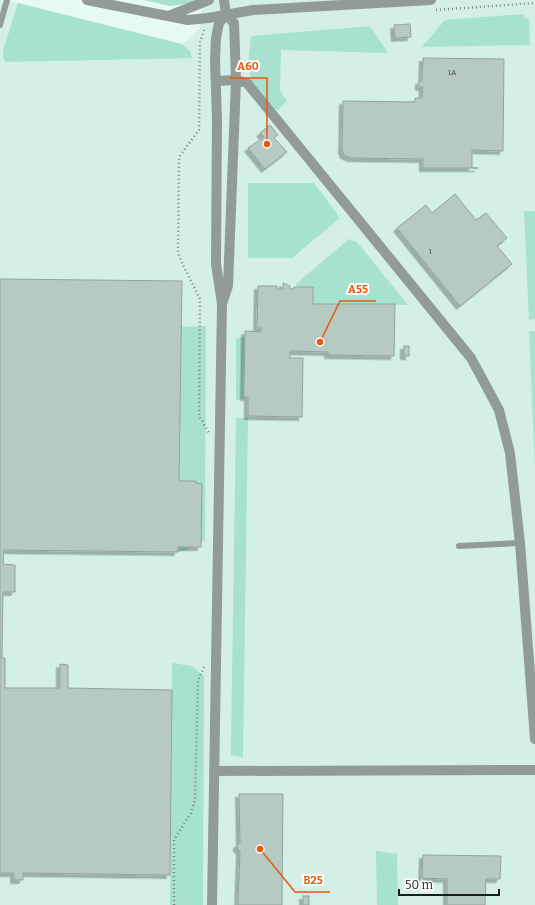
<svg xmlns="http://www.w3.org/2000/svg" width="535" height="905" font-family="Bitter,serif">
<style>
.built{fill:#d4efe7}
.green{fill:#a7e1d0}
.building{fill:#b7c9c3;stroke:#92a39e;filter:url(#shadow)}
.lines{fill:none;stroke-linecap:round;stroke-linejoin:round}
.path{stroke:#798682;stroke-width:2.5;stroke-dasharray:1 3;stroke-linecap:butt}
.service{stroke:#939b99;stroke-width:6}
.minor{stroke:#939b99;stroke-width:10}
.tertiary{stroke:#939b99;stroke-width:10}
.labels{text-anchor:middle;stroke-width:4;stroke-linejoin:round;paint-order:stroke}
.number-label{font-size:8px;fill:#3f4946}
.leader{fill:none;stroke:#e8590c;stroke-width:1.5}
.callout-dot{fill:#e8590c;stroke:#fff;stroke-width:1.5}
.callout-label{font-size:11px;text-anchor:middle;font-weight:bold;fill:#e8590c;stroke:#fff;stroke-width:4;stroke-linejoin:round;paint-order:stroke}
</style>
<defs>
<filter id="shadow"><feDropShadow dx="-3.5" dy="3.5" stdDeviation="0" flood-color="#0004"/></filter>
</defs>
<rect width="100%" height="100%" fill="#e7f9f3"/>
<!-- built -->
<polygon class="built" points="0,0 18,3 180,47 199,29 203,0 535,0 535,905 0,905"/>
<!-- green -->
<g class="green">
<polygon points="144,0 193,0 193,3 170,6"/>
<polygon points="18,3 182,44 190,51 192,58 6,62 3,58 3,51"/>
<polygon points="524,14 524,18 529,19 530,45 422,47 445,20"/>
<polygon points="370,26 388,53 281,50 280,91 287,101 278,110 274,109 251,80 248,63 251,36"/>
<polygon points="248,183 314,183 340,218 292,258 248,258"/>
<polygon points="524,211 535,211 535,319 529,320"/>
<polygon points="349,239 357,242 408,305 312,304 297,288 296,284"/>
<polygon points="206,326 205,540 187,550 178,552 181,327"/>
<polygon points="529,331 535,331 535,468"/>
<polygon points="248,335 251,397 236,400 236,339"/>
<polygon points="236,418 248,418 243,757 231,755 231,743"/>
<polygon points="172,663 192,666 204,676 203,905 170,905"/>
<polygon points="376,851 397,854 398,905 377,905"/>
</g>
<!-- building -->
<g class="building">
<polygon points="410,24 411,37 395,38 394,25"/>
<polygon points="423,58 504,59 503,151 472,150 472,168 478,168 423,168 423,159 351,158 344,155 342,150 343,101 415,102 415,98 422,98 423,87 419,87 419,81 422,81"/>
<polygon points="270,125 278,135 274,138 287,152 265,169 248,148 264,137 260,133"/>
<polygon points="455,194 476,220 486,213 507,238 497,246 512,264 460,306 397,228 426,205 432,213"/>
<polygon points="0,279 182,281 179,481 196,481 196,483 202,484 201,547 178,547 178,552 4,550 3,564 15,565 15,592 3,592 2,658 5,658 5,688 60,688 60,664 68,665 68,688 172,690 170,875 23,873 23,880 14,880 14,873 0,873"/>
<polygon points="283,283 290,286 290,289 294,289 294,287 313,287 313,304 395,304 394,356 328,355 328,352 290,351 290,358 303,358 302,417 248,416 248,397 244,397 245,331 261,332 261,328 257,328 258,286 277,286 277,289 283,289"/>
<rect x="404" y="346" width="5" height="10"/>
<polygon points="239,794 283,794 282,905 238,905 240,851 237,848 237,845 240,843"/>
<polygon points="423,855 501,856 500,879 486,879 485,905 447,905 447,879 422,878"/>
<rect x="303" y="896" width="6" height="9"/>
</g>
<g class="lines">
<!-- path -->
<g class="path">
<polyline points="436,10 535,3"/>
<polyline points="204,30 200,42 199,130 179,157 178,252 182,263 200,299 199,416 209,433"/>
<polyline points="174,905 174,840 191,813 195,799 198,680 205,665"/>
</g>
<!-- service -->
<g class="service">
<polyline points="0,25 7,0"/>
<polyline points="459,546 520,543"/>
</g>
<!-- minor -->
<g class="minor">
<polyline points="216,81 236,80 247,83 471,358 499,410 510,453 520,543 535,739"/>
<polyline points="214,771 535,770"/>
<polyline points="212,905 222,304 216,264 217,120 215,61 216,38 219,23 226,15 234,23 236,80 228,286 222,304"/>
</g>
<!-- tertiary -->
<g class="tertiary">
<polyline points="87,0 188,20 208,18 253,10 431,0"/>
<polyline points="224,0 226,15"/>
<polyline points="171,15 209,0"/>
</g>
</g>
<g class="labels">
<!-- number labels -->
<g class="number-label">
<text x="452" y="75">1A</text>
<text x="430" y="254">1</text>
</g>
</g>
<!-- callouts -->
<path class="leader" d="M267 144L267 78H230M320 342L340 301H376M260 849L295 892H330"/>
<g class="callout-dot">
<circle cx="267" cy="144" r="4"/>
<circle cx="320" cy="342" r="4"/>
<circle cx="260" cy="849" r="4"/>
</g>
<g class="callout-label">
<text x="248" y="70">A60</text>
<text x="358" y="293">A55</text>
<text x="313" y="884">B25</text>
</g>
<!-- scale -->
<path d="M399 889v6h100v-6" fill="none" stroke="#171e1c" stroke-width="2"/>
<text x="405" y="889" font-size="12" fill="#171e1c" stroke="#ffffff" stroke-width="3" paint-order="stroke">50 m</text>
</svg>
